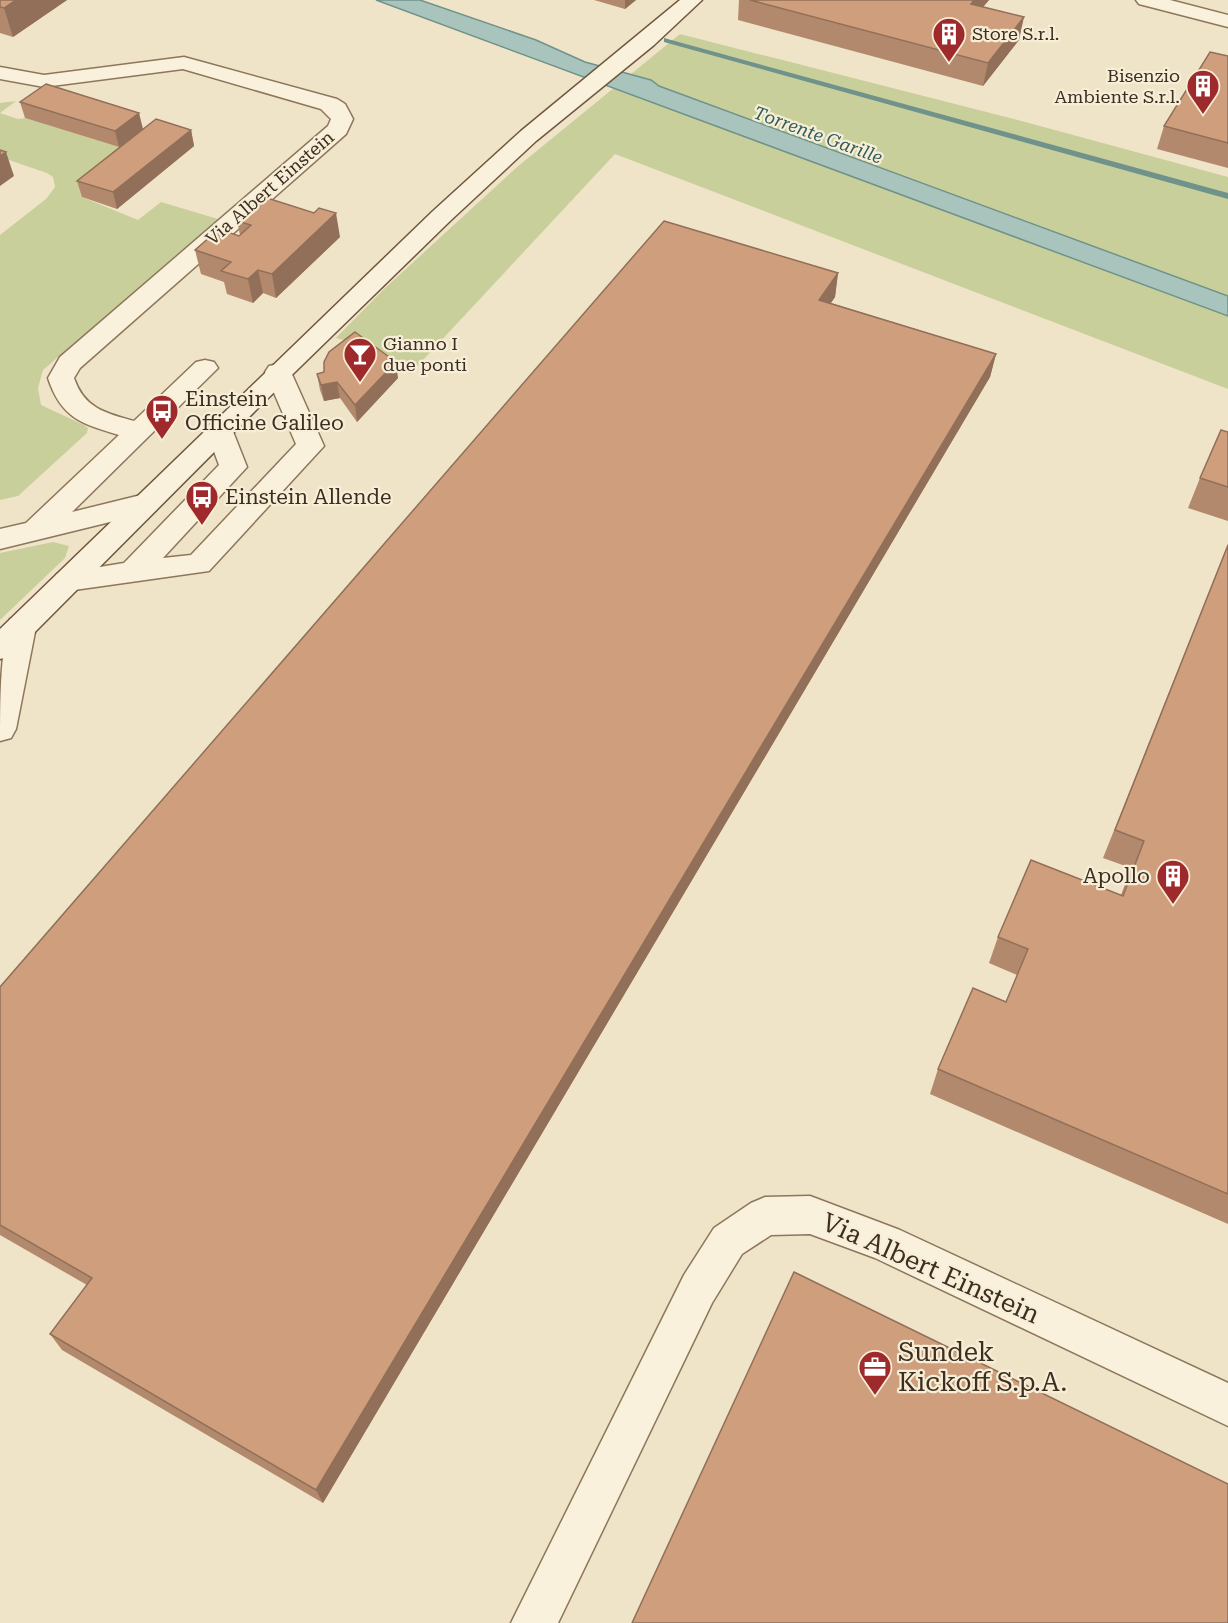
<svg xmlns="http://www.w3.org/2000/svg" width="1228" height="1623" font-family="'Roboto Serif',serif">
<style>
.green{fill:#c9cf9b}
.water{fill:#a9c4bc;stroke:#6f938a;stroke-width:1.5}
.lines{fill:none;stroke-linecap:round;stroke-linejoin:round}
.stream{fill:#6f938a;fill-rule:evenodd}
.street-casing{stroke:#8d765c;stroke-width:3}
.secondary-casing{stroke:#6f573f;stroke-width:3}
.street{fill:#faf1dc;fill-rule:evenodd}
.secondary{fill:#faf1dc;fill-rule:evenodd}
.wall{fill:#b2896c}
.shaded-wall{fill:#916f58}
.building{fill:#cf9f7d;stroke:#916f58;stroke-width:1.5}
.labels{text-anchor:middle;stroke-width:4.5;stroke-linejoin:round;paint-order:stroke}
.far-poi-label{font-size:18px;fill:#3d2e20;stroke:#f7eed8;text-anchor:start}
.far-water-label{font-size:18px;font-style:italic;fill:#2f5d5a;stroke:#f7eed8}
.far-street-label{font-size:18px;fill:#3d2e20;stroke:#f7eed8}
.poi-label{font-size:21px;fill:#3d2e20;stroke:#f7eed8;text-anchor:start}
.near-street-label{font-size:26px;fill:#3d2e20;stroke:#f7eed8}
.near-poi-label{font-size:26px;fill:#3d2e20;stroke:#f7eed8;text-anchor:start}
</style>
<rect width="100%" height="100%" fill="#f0e4c8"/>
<!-- green -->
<g class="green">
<polygon points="680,34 1014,119 1228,177 1228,389 615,154 410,374 374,348 336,338 384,289 517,167"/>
<polygon points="16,101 0,113 18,119 25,118 119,147 82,197 138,220 161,202 218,219 43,370 38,388 41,405 84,425 88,428 87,433 18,496 0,500 0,235 46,199 55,187 53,177 47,173 0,157 0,103"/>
<polygon points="53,542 69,546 65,558 0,620 0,553"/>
</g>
<!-- water -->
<polygon class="water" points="376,0 420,0 536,40 585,62 651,80 659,86 1228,296 1228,316"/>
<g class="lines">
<!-- stream -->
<polygon class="stream" points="664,38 1228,193 1228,199 664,42"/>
<defs>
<g id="street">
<polygon points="1136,0 1170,0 1228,15 1228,27 1139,4"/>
<path d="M184 57 337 99 345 104 353 119 346 134 80 368 74 378C84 408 105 413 134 421L196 362 205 360 214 362 218 368 72 512 145 494 155 497 159 504 155 511 0 549V529L26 523 119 435C82 424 61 418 48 378L60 357 328 126 331 119 321 109 183 69 44 87 0 79V67L44 75Z"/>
<polygon points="278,364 287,366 291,372 324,446 209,571 67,591 57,588 52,581 57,574 124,563 219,465 206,430 210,424 220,421 230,424 247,467 163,558 191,555 296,444 265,372 269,366"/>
<path d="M21 616 32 619 36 627 16 729 11 738 0 741C0 704 0 653 10 619Z"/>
<polygon points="810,1196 900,1230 1228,1383 1228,1426 875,1258 810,1234 771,1235 742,1254 712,1303 558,1623 511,1623 684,1275 714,1228 751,1203 765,1197"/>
</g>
<polygon id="secondary" points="680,0 702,0 654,45 536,141 450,221 260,406 11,656 0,659 0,629 433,211 521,131"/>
</defs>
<!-- street casing -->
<use href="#street" class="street-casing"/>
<!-- secondary casing -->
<use href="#secondary" class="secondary-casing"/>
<!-- street -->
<use href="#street" class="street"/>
<!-- secondary -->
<use href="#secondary" class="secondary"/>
</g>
<!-- wall -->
<g class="wall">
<polygon points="0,0 67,0 13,37 0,33"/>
<polygon points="594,0 636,0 625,9"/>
<polygon points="739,0 989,0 983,7 1019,40 983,86 738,20"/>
<polygon points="1228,56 1228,168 1157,149 1164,126"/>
<polygon points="20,102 143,129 191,130 194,146 117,209 82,197 77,181 119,147 25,118"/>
<polygon points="237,221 340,237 276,298 263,293 253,303 227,294 224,282 201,274 195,250 239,236 240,235"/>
<polygon points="838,273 835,297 831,303 996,354 990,377 323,1503 62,1350 50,1334 87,1285 0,1235 0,987"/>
<polygon points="317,374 398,378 357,422 340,398 324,401 320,390"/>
<polygon points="1228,432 1228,521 1188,508 1200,478"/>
<polygon points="1228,544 1228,1224 930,1094 938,1069 1006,1002 1017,975 989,963 998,937 1121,895 1131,868 1103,858"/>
</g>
<!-- shaded-wall -->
<g class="shaded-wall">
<polygon points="16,0 67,0 13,37 4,8"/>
<polygon points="625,0 636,0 625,9"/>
<polygon points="974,0 989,0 967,26 971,4"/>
<polygon points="1024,17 1019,40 983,86 988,63"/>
<polygon points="139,113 143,129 119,147 115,131"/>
<polygon points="191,130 194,146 117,209 113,192"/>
<polygon points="6,152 14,176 0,186 0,156"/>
<polygon points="336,213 340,237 276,298 272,274"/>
<polygon points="258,270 263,293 253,303 248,279"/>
<polygon points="838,273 835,297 816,324 819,300"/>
<polygon points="996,354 990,377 323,1503 316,1490"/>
<polygon points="396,362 398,378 357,422 355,405"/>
<polygon points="337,382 340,398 324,401 321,385"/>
</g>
<!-- building -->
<g class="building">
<polygon points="0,0 16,0 4,8 0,7"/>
<polygon points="750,0 974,0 971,4 1024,17 988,63"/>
<polygon points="1210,52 1228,56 1228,143 1164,126"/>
<polygon points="46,84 139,113 115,131 20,102"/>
<polygon points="156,119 191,130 113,192 77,181"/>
<polygon points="0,150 6,152 0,156"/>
<polygon points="264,197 314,213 319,208 336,213 272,274 258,270 248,279 221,271 231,262 195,250 219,229 239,236 251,225 237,221"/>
<polygon points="664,221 838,273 819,300 996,354 316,1490 50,1334 92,1278 0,1225 0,987"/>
<polygon points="355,332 396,362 355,405 337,382 321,385 317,374 324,372 324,362 329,352"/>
<polygon points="1221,430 1228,432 1228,487 1200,478"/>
<polygon points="1228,545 1228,1194 938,1069 973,988 1006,1002 1028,949 998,937 1031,860 1123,896 1144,841 1115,830"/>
<polygon points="794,1272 1228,1484 1228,1623 632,1623"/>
</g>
<!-- icons -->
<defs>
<symbol id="building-pin" viewBox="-11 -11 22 30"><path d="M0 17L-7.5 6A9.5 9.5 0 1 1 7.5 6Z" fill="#9e2a2b" stroke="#f7eed8"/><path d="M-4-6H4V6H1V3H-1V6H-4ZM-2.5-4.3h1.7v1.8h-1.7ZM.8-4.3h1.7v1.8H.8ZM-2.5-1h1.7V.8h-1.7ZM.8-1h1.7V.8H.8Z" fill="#fff"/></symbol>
<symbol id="bar-pin" viewBox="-11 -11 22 30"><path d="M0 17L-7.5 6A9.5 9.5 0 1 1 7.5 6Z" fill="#9e2a2b" stroke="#f7eed8"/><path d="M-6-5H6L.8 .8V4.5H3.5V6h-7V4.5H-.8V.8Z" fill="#fff"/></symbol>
<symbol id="bus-pin" viewBox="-11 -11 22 30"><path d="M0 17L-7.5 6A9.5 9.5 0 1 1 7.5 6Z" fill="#9e2a2b" stroke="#f7eed8"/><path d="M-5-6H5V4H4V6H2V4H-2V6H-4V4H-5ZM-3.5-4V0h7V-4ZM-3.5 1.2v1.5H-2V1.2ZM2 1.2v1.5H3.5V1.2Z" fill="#fff"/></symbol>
<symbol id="office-pin" viewBox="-11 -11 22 30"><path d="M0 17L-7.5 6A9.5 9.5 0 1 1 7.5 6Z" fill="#9e2a2b" stroke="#f7eed8"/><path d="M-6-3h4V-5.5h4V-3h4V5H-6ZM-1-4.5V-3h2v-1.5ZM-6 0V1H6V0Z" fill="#fff"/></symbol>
</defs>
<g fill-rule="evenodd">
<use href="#building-pin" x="930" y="15" width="38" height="52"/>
<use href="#building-pin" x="1184" y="67" width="38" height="52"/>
<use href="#bar-pin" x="341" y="335" width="38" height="52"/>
<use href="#bus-pin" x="143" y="392" width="38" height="52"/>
<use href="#bus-pin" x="183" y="478" width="38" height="52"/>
<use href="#building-pin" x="1154" y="857" width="38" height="52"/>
<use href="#office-pin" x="856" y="1348" width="38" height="52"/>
</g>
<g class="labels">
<!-- far-poi labels -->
<g class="far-poi-label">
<text x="972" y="40">Store S.r.l.</text>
<text x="1180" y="82" text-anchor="end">Bisenzio<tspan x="1180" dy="21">Ambiente S.r.l.</tspan></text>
<text x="383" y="350">Gianno I<tspan x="383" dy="21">due ponti</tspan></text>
</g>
<!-- far-water labels -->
<g class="far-water-label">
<text transform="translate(818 135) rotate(20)" y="6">Torrente Garille</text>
</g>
<!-- far-street labels -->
<g class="far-street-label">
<text transform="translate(270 188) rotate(-41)" y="6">Via Albert Einstein</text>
</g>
<!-- poi labels -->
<g class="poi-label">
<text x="185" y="406">Einstein<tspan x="185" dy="24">Officine Galileo</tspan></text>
<text x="225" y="504">Einstein Allende</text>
<text x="1150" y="883" text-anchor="end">Apollo</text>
</g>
<!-- near-street labels -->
<g class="near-street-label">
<text transform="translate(931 1268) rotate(24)" y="9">Via Albert Einstein</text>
</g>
<!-- near-poi labels -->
<g class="near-poi-label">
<text x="898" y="1361">Sundek<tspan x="898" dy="30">Kickoff S.p.A.</tspan></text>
</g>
</g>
</svg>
